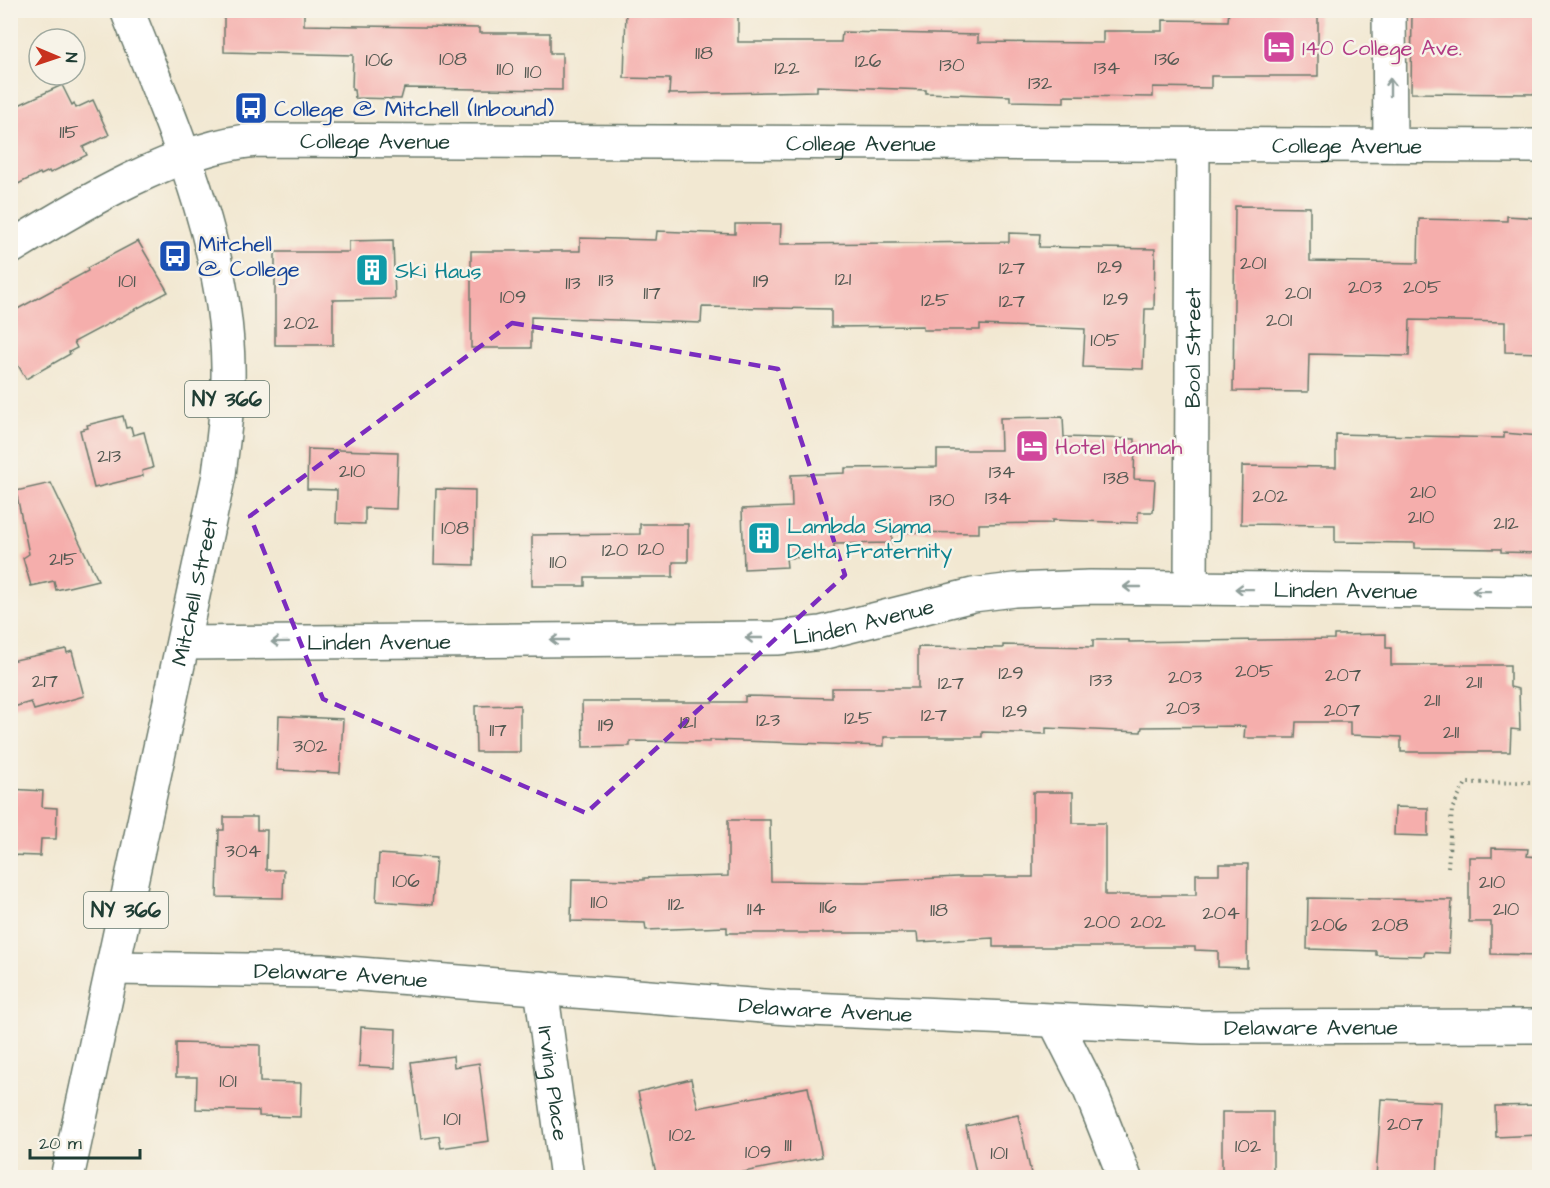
<svg xmlns="http://www.w3.org/2000/svg" width="1550" height="1188" font-family="'Architects Daughter',sans-serif">
<style>
.building{fill:#f5aeac}
.lines{fill:none;stroke-linecap:round;stroke-linejoin:round}
.minor-casing{stroke:#69796b;stroke-width:36}
.major-casing{stroke:#69796b;stroke-width:36}
.path{stroke:#69796b;stroke-width:4;stroke-dasharray:1.5 4.5;stroke-linecap:butt}
.minor{stroke:#fff;stroke-width:33}
.major{stroke:#fff;stroke-width:33}
.oneway{stroke:#8f9e9a}
.marked{fill:none;stroke:#7b2cbf;stroke-width:4.5;stroke-dasharray:12 8;stroke-linejoin:round}
.labels{text-anchor:middle;stroke-width:5;stroke-linejoin:round;paint-order:stroke}
.number-label{font-size:20px;fill:#545952}
.shield{fill:#f7f3e8;stroke:#60746a;stroke-width:1.5}
.shield-label{font-size:21px;font-weight:bold;fill:#1f3d34}
.hotel-label{font-size:22px;fill:#b23c85;stroke:#f7f3e8;text-anchor:start}
.transit-label{font-size:22px;fill:#164399;stroke:#f7f3e8;text-anchor:start}
.street-label{font-size:22px;fill:#1f3d34;stroke:#f7f3e8}
.culture-label{font-size:22px;fill:#0d838f;stroke:#f7f3e8;text-anchor:start}
</style>
<rect width="100%" height="100%" fill="#f7f3e8"/>
<filter id="ink" filterUnits="userSpaceOnUse"><feTurbulence type="fractalNoise" baseFrequency=".0167" numOctaves="2"/><feDisplacementMap in="SourceGraphic" scale="12" xChannelSelector="R" yChannelSelector="G"/><feConvolveMatrix kernelMatrix="1 2 1 2 8 2 1 2 1" color-interpolation-filters="sRGB"/></filter>
<filter id="wash" filterUnits="userSpaceOnUse"><feTurbulence type="fractalNoise" baseFrequency=".008" numOctaves="4" result="noise"/><feDisplacementMap in="SourceGraphic" scale="24" xChannelSelector="R" yChannelSelector="G"/><feGaussianBlur stdDeviation="1.35" result="paint"/><feColorMatrix in="noise" values="0 0 0 0 0 0 0 0 0 0 0 0 0 0 0 0 0 1.4 0 .05"/><feComposite in="paint" operator="in"/></filter>
<g filter="url(#wash)">
<rect width="100%" height="100%" fill="#f2e8d2"/>
<g id="blocks">
<!-- building -->
<g class="building">
<polygon points="224,10 304,10 304,25 479,28 479,33 550,33 550,53 562,53 562,90 404,88 401,99 355,98 354,90 352,90 353,55 224,52"/>
<polygon points="626,10 738,10 738,42 841,42 842,32 978,35 978,42 1103,43 1103,31 1163,31 1163,20 1228,21 1229,10 1318,10 1318,76 1211,76 1211,88 1153,87 1153,97 1064,96 1064,102 1010,101 1010,96 926,93 926,90 817,86 817,91 669,94 670,79 624,78"/>
<polygon points="1412,10 1539,10 1539,94 1411,93"/>
<polygon points="62,85 72,105 74,103 76,108 93,100 109,135 83,147 87,155 50,173 49,171 41,175 40,173 10,188 10,109"/>
<polygon points="1235,206 1310,207 1310,261 1418,263 1419,219 1507,221 1507,216 1539,218 1539,353 1505,352 1505,322 1410,320 1409,356 1309,354 1308,392 1233,391"/>
<polygon points="735,224 781,224 780,244 1009,242 1009,233 1040,234 1039,247 1155,249 1154,309 1145,309 1143,369 1083,367 1085,329 980,325 980,330 923,330 923,326 831,327 831,309 702,307 701,323 531,317 531,348 471,348 471,251 580,251 580,238 656,240 657,231 735,234"/>
<polygon points="393,240 395,299 333,300 333,345 275,345 275,252 349,252 349,241"/>
<polygon points="138,241 168,292 74,342 77,348 69,352 70,354 26,379 10,351 10,313 88,271 87,268"/>
<polygon points="123,416 126,428 131,427 133,435 144,432 153,468 142,471 143,476 94,488 80,430 88,428 87,425"/>
<polygon points="1063,417 1064,437 1135,439 1134,479 1155,480 1153,512 1138,512 1138,523 1052,520 1052,523 979,524 979,533 892,532 892,543 834,544 834,556 786,558 787,567 744,569 742,509 792,507 791,475 845,473 845,468 937,467 937,450 1001,450 1000,418"/>
<polygon points="1504,433 1539,436 1539,553 1501,552 1501,549 1415,548 1415,543 1335,542 1335,525 1241,524 1242,466 1336,467 1336,434 1504,438"/>
<polygon points="308,449 398,452 396,509 365,508 365,524 336,523 337,490 307,489"/>
<polygon points="51,483 98,580 56,590 54,581 31,586 23,558 29,554 16,491"/>
<polygon points="436,489 475,490 474,565 434,564"/>
<polygon points="640,524 688,524 688,562 673,562 673,577 585,577 585,586 532,586 532,535 640,534"/>
<polygon points="1386,634 1386,648 1391,648 1391,665 1510,665 1510,687 1519,689 1520,730 1511,729 1510,752 1401,752 1401,737 1350,735 1350,722 1296,722 1295,738 1244,738 1245,726 1142,727 1141,732 1046,728 1046,734 982,732 982,737 884,737 884,746 710,740 710,742 630,741 630,746 583,747 582,702 745,702 745,696 832,698 832,688 918,688 918,647 1003,648 1003,645 1093,647 1093,640 1129,640 1129,642 1334,639 1334,635"/>
<polygon points="66,649 67,653 72,651 84,696 34,710 31,702 10,708 10,661"/>
<polygon points="520,705 520,752 476,752 475,706"/>
<polygon points="279,716 343,719 340,773 277,770"/>
<polygon points="10,789 43,791 42,807 57,808 56,839 41,839 40,856 10,855"/>
<polygon points="1033,792 1073,792 1073,823 1105,823 1105,895 1196,895 1196,874 1219,874 1219,864 1248,864 1247,968 1218,967 1218,951 1195,950 1195,947 993,947 993,938 918,942 917,933 727,933 727,927 646,930 645,923 571,921 572,879 644,880 644,878 728,876 728,820 770,820 771,881 866,882 957,877 1033,877"/>
<polygon points="1395,807 1428,808 1428,836 1394,835"/>
<polygon points="224,817 257,817 257,830 267,830 266,870 284,870 283,898 217,897 219,830 224,830"/>
<polygon points="1492,848 1528,849 1527,856 1539,857 1539,955 1491,954 1491,922 1469,922 1469,857 1492,857"/>
<polygon points="379,854 436,858 432,905 376,901"/>
<polygon points="1308,898 1452,900 1449,953 1425,952 1424,956 1376,955 1376,951 1307,949"/>
<polygon points="361,1027 396,1029 395,1068 359,1066"/>
<polygon points="176,1043 260,1045 260,1082 301,1083 300,1117 259,1116 259,1111 196,1109 197,1077 176,1077"/>
<polygon points="453,1056 454,1067 479,1063 489,1141 441,1148 439,1136 421,1139 411,1062"/>
<polygon points="691,1079 698,1108 808,1087 822,1157 738,1173 739,1178 657,1178 638,1092"/>
<polygon points="1381,1099 1441,1102 1437,1178 1376,1178"/>
<polygon points="1539,1105 1539,1135 1496,1137 1495,1106"/>
<rect x="1222" y="1112" width="51" height="66"/>
<polygon points="1018,1115 1032,1178 977,1178 966,1126"/>
</g>
</g>
</g>
<g filter="url(#ink)">
<use href="#blocks" fill-opacity="0" stroke="#69796b" stroke-width="1.5"/>
<g class="lines">
<defs>
<g id="minor">
<polyline points="1389,10 1390,145"/>
<path id="s1" d="M10 248C78 206 177 146 257 140L1540 146"/>
<path id="s2" d="M1191 588 1193 145"/>
<path id="s3" d="M184 643 777 638 821 633 973 595 1014 590 1090 587 1540 592"/>
<path id="s4" d="M113 968 322 971 788 1008 1203 1027 1540 1026"/>
<path id="s5" d="M541 988 567 1178"/>
<polyline points="1055,1021 1090,1090 1125,1178"/>
</g>
<g id="major">
<path id="s6" d="M67 1178 219 475C223 439 229 402 228 366 226 242 172 124 127 10"/>
</g>
</defs>
<!-- minor casing -->
<use href="#minor" class="minor-casing"/>
<!-- major casing -->
<use href="#major" class="major-casing"/>
<!-- path -->
<polyline class="path" points="1448,867 1452,809 1466,783 1533,782 1540,775"/>
<!-- minor -->
<use href="#minor" class="minor"/>
<!-- major -->
<use href="#major" class="major"/>
</g>
<!-- one-way arrows -->
<defs><path id="oneway-shaft" d="M-6 0H5M1.5-3L5.5 0L1.5 3" fill="none" stroke-width="1.6" stroke-linecap="round" stroke-linejoin="round" transform="scale(1.5)"/></defs>
<g class="oneway">
<use href="#oneway-shaft" transform="translate(1390 87) rotate(-90)"/>
<use href="#oneway-shaft" transform="translate(1132 587) rotate(-180)"/>
<use href="#oneway-shaft" transform="translate(1244 589) rotate(-179)"/>
<use href="#oneway-shaft" transform="translate(1481 591) rotate(-179)"/>
<use href="#oneway-shaft" transform="translate(754 638) rotate(180)"/>
<use href="#oneway-shaft" transform="translate(559 640) rotate(180)"/>
<use href="#oneway-shaft" transform="translate(280 642) rotate(179)"/>
</g>
</g>
<!-- marked area -->
<path class="marked" d="M512 323 778 369 845 575 586 813 323 699 250 516Z"/>
<!-- icons -->
<defs>
<symbol id="hotel-square" viewBox="-11 -11 22 22"><rect x="-9" y="-9" width="18" height="18" rx="4" fill="#d1479c" stroke="#f7f3e8"/><path d="M-6-4.5h1.5V1H6V5H4.5V3h-9V5H-6ZM-4 0a1.8 1.8 0 1 1 3.6 0ZM.5 0V-2.5h3Q6-2.5 6 0Z" fill="#fff"/></symbol>
<symbol id="bus-square" viewBox="-11 -11 22 22"><rect x="-9" y="-9" width="18" height="18" rx="4" fill="#1a4fb4" stroke="#f7f3e8"/><path d="M-5-6H5V4H4V6H2V4H-2V6H-4V4H-5ZM-3.5-4V0h7V-4ZM-3.5 1.2v1.5H-2V1.2ZM2 1.2v1.5H3.5V1.2Z" fill="#fff"/></symbol>
<symbol id="building-square" viewBox="-11 -11 22 22"><rect x="-9" y="-9" width="18" height="18" rx="4" fill="#0f9aa8" stroke="#f7f3e8"/><path d="M-4-6H4V6H1V3H-1V6H-4ZM-2.5-4.3h1.7v1.8h-1.7ZM.8-4.3h1.7v1.8H.8ZM-2.5-1h1.7V.8h-1.7ZM.8-1h1.7V.8H.8Z" fill="#fff"/></symbol>
</defs>
<g fill-rule="evenodd">
<use href="#hotel-square" x="1260" y="28" width="38" height="38"/>
<use href="#bus-square" x="232" y="89" width="38" height="38"/>
<use href="#bus-square" x="156" y="237" width="38" height="38"/>
<use href="#building-square" x="353" y="251" width="38" height="38"/>
<use href="#hotel-square" x="1013" y="427" width="38" height="38"/>
<use href="#building-square" x="745" y="519" width="38" height="38"/>
</g>
<g class="labels">
<!-- number labels -->
<g class="number-label">
<text x="704" y="59">118</text>
<text x="453" y="65">108</text>
<text x="1167" y="65">136</text>
<text x="379" y="66">106</text>
<text x="868" y="67">126</text>
<text x="952" y="71">130</text>
<text x="787" y="74">122</text>
<text x="1107" y="74">134</text>
<text x="505" y="75">110</text>
<text x="533" y="78">110</text>
<text x="1040" y="89">132</text>
<text x="69" y="138">115</text>
<text x="1253" y="269">201</text>
<text x="1110" y="273">129</text>
<text x="1012" y="274">127</text>
<text x="843" y="285">121</text>
<text x="606" y="286">113</text>
<text x="127" y="287">101</text>
<text x="761" y="287">119</text>
<text x="573" y="289">113</text>
<text x="1365" y="293">203</text>
<text x="1422" y="293">205</text>
<text x="652" y="299">117</text>
<text x="1298" y="299">201</text>
<text x="513" y="303">109</text>
<text x="1116" y="305">129</text>
<text x="935" y="306">125</text>
<text x="1012" y="307">127</text>
<text x="1279" y="326">201</text>
<text x="301" y="329">202</text>
<text x="1105" y="346">105</text>
<text x="109" y="462">213</text>
<text x="352" y="477">210</text>
<text x="1002" y="478">134</text>
<text x="1116" y="484">138</text>
<text x="1423" y="498">210</text>
<text x="1270" y="502">202</text>
<text x="998" y="504">134</text>
<text x="942" y="506">130</text>
<text x="1421" y="523">210</text>
<text x="1506" y="529">212</text>
<text x="455" y="534">108</text>
<text x="651" y="555">120</text>
<text x="615" y="556">120</text>
<text x="63" y="565">215</text>
<text x="558" y="568">110</text>
<text x="1254" y="677">205</text>
<text x="1011" y="679">129</text>
<text x="1343" y="681">207</text>
<text x="1185" y="683">203</text>
<text x="1101" y="686">133</text>
<text x="45" y="687">217</text>
<text x="1474" y="688">211</text>
<text x="951" y="689">127</text>
<text x="1432" y="706">211</text>
<text x="1183" y="714">203</text>
<text x="1342" y="716">207</text>
<text x="1015" y="717">129</text>
<text x="934" y="721">127</text>
<text x="858" y="724">125</text>
<text x="768" y="726">123</text>
<text x="688" y="728">121</text>
<text x="606" y="731">119</text>
<text x="498" y="736">117</text>
<text x="1451" y="738">211</text>
<text x="310" y="752">302</text>
<text x="243" y="857">304</text>
<text x="406" y="887">106</text>
<text x="1492" y="888">210</text>
<text x="599" y="908">110</text>
<text x="676" y="910">112</text>
<text x="828" y="913">116</text>
<text x="756" y="915">114</text>
<text x="1506" y="915">210</text>
<text x="939" y="916">118</text>
<text x="1221" y="919">204</text>
<text x="1102" y="928">200</text>
<text x="1148" y="928">202</text>
<text x="1329" y="931">206</text>
<text x="1390" y="931">208</text>
<text x="228" y="1087">101</text>
<text x="452" y="1125">101</text>
<text x="1405" y="1130">207</text>
<text x="682" y="1141">102</text>
<text x="788" y="1151">111</text>
<text x="1248" y="1152">102</text>
<text x="758" y="1158">109</text>
<text x="999" y="1159">101</text>
</g>
<!-- shield labels -->
<g class="shield">
<rect x="185" y="381" width="84" height="36" rx="4.5"/>
<rect x="84" y="892" width="84" height="36" rx="4.5"/>
</g>
<g class="shield-label">
<text x="227" y="406">NY 366</text>
<text x="126" y="917">NY 366</text>
</g>
<!-- hotel labels -->
<g class="hotel-label">
<text x="1302" y="55">140 College Ave.</text>
<text x="1055" y="454">Hotel Hannah</text>
</g>
<!-- transit labels -->
<g class="transit-label">
<text x="274" y="116">College @ Mitchell (Inbound)</text>
<text x="198" y="251">Mitchell<tspan x="198" dy="25">@ College</tspan></text>
</g>
<!-- street labels -->
<g class="street-label">
<text dy="8" stroke="none"><textPath href="#s1" startOffset="390">College Avenue</textPath></text>
<text dy="8" stroke="none"><textPath href="#s1" startOffset="876">College Avenue</textPath></text>
<text dy="8" stroke="none"><textPath href="#s1" startOffset="1362">College Avenue</textPath></text>
<text dy="8" stroke="none"><textPath href="#s2" startOffset="240">Bool Street</textPath></text>
<text dy="8" stroke="none"><textPath href="#s3" startOffset="1167">Linden Avenue</textPath></text>
<text dy="8" stroke="none"><textPath href="#s6" startOffset="600">Mitchell Street</textPath></text>
<text dy="8" stroke="none"><textPath href="#s3" startOffset="681">Linden Avenue</textPath></text>
<text dy="8" stroke="none"><textPath href="#s3" startOffset="195">Linden Avenue</textPath></text>
<text dy="8" stroke="none"><textPath href="#s4" startOffset="228">Delaware Avenue</textPath></text>
<text dy="8" stroke="none"><textPath href="#s4" startOffset="714">Delaware Avenue</textPath></text>
<text dy="8" stroke="none"><textPath href="#s4" startOffset="1200">Delaware Avenue</textPath></text>
<text dy="8" stroke="none"><textPath href="#s5" startOffset="96">Irving Place</textPath></text>
</g>
<!-- culture labels -->
<g class="culture-label">
<text x="395" y="278">Ski Haus</text>
<text x="787" y="533">Lambda Sigma<tspan x="787" dy="25">Delta Fraternity</tspan></text>
</g>
</g>
<!-- margin -->
<rect width="1550" height="1188" fill="none" stroke="#f7f3e8" stroke-width="36"/>
<!-- north arrow -->
<g transform="translate(57 57) rotate(92)"><circle r="28" fill="#f7f3e8" stroke="#a1aaa0" stroke-width="1.5"/>
<path d="M0-4.5L10 22L0 15L-10 22Z" fill="#c8321e"/>
<text y="-9" font-size="16" font-weight="bold" text-anchor="middle" fill="#1f3d34">N</text>
</g>
<!-- scale -->
<path d="M30 1149v9h110v-9" fill="none" stroke="#1f3d34" stroke-width="3"/>
<text x="39" y="1149" font-size="18" fill="#1f3d34" stroke="#f7f3e8" stroke-width="4.5" paint-order="stroke">20 m</text>
</svg>
